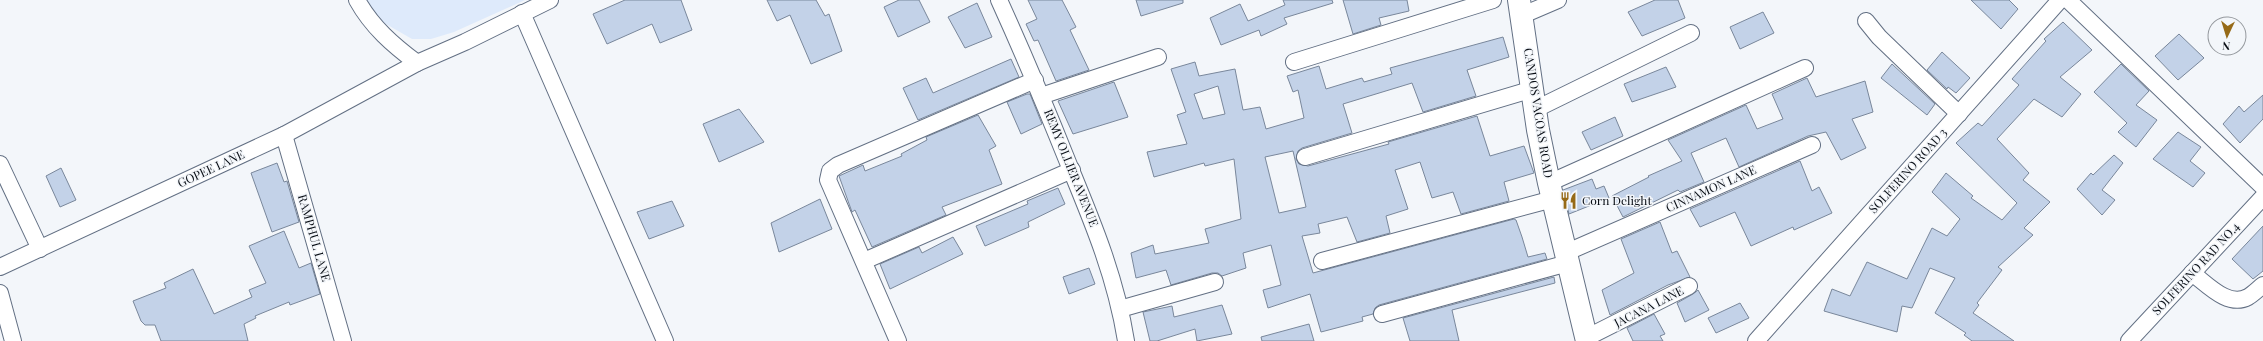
<svg xmlns="http://www.w3.org/2000/svg" width="2263" height="341" font-family="'Playfair Display',serif">
<style>
.built{fill:#deeafb}
.building{fill:#c3d2e8;stroke:#79879b;fill-rule:evenodd}
.lines{fill:none;stroke-linecap:round;stroke-linejoin:round}
.minor-casing{stroke:#637084;stroke-width:18}
.secondary-casing{stroke:#637084;stroke-width:24}
.minor{stroke:#fff;stroke-width:16}
.secondary{stroke:#fff;stroke-width:22}
.labels{text-anchor:middle;stroke-width:3;stroke-linejoin:round;paint-order:stroke}
.street-label{font-size:12px;fill:#080d14;stroke:#f3f6fa}
.poi-label{font-size:12px;fill:#080d14;stroke:#f3f6fa;text-anchor:start}
</style>
<rect width="100%" height="100%" fill="#f3f6fa"/>
<!-- built -->
<polygon class="built" points="361,0 525,0 454,32 431,39 412,39 379,20"/>
<!-- building -->
<g class="building">
<polygon points="625,0 681,0 692,30 660,43 652,24 607,44 593,14"/>
<polygon points="767,0 816,0 825,16 829,14 842,51 811,64 790,15 777,21"/>
<polygon points="899,0 919,0 930,22 898,37 884,7"/>
<polygon points="1028,0 1062,0 1076,27 1070,30 1089,70 1056,81 1038,40 1034,41 1026,24 1037,19"/>
<polygon points="1136,0 1183,0 1183,3 1141,16"/>
<polygon points="1283,0 1332,0 1333,3 1284,18 1287,24 1261,36 1259,30 1221,45 1210,18 1240,4 1248,21 1285,5"/>
<polygon points="1343,0 1407,0 1409,11 1379,18 1381,25 1353,34"/>
<polygon points="1655,0 1678,0 1685,18 1642,36 1628,12"/>
<polygon points="1971,0 2009,0 2018,9 2001,29"/>
<polygon points="977,3 992,37 965,48 948,17"/>
<polygon points="1763,12 1774,33 1740,49 1730,27"/>
<polygon points="2063,22 2092,50 2060,77 2081,94 2062,117 2034,99 1997,139 2029,173 2023,180 2050,202 2024,228 2033,235 1998,267 2002,270 1977,303 1979,305 1973,313 2014,341 1972,341 1964,335 1966,333 1935,313 1955,278 1930,268 1912,308 1902,306 1897,332 1824,311 1832,289 1850,296 1867,262 1907,279 1932,228 1947,236 1960,219 1932,192 1946,173 1973,196 1971,198 2002,220 2017,203 1956,143 1978,123 1982,126 2019,85 2012,79 2046,41 2044,39"/>
<polygon points="2179,34 2204,58 2178,80 2155,56"/>
<path d="M1503 37 1509 57 1467 70 1476 96 1423 112 1412 83 1343 104 1352 133 1302 148 1298 151 1296 159 1299 164 1308 166 1389 144 1388 142 1477 116 1490 156 1524 146 1534 173 1504 182 1509 201 1461 214 1453 192 1432 198 1420 162 1395 170 1408 209 1386 216 1390 233 1357 242 1347 217 1318 224 1320 233 1302 236 1313 273 1514 219 1516 220 1522 237 1528 257 1545 253 1547 259 1379 305 1375 308 1373 314 1362 317 1363 321 1321 332 1310 294 1268 308 1263 290 1281 285 1271 245 1243 253 1246 268 1222 276 1218 273H1212L1171 285 1166 270 1136 278 1131 253 1153 245 1155 254 1209 243 1205 229 1241 219 1234 159 1205 166 1204 163 1154 177 1147 152 1187 144 1177 115 1186 112 1171 69 1195 62 1199 76 1235 69 1243 110 1260 107 1266 129 1304 118 1298 90 1293 92 1287 76 1319 66 1326 89 1362 78 1364 82 1392 74 1390 68ZM1218 86 1225 114 1203 119 1194 94ZM1293 151 1306 207 1279 213 1265 157Z"/>
<polygon points="1942,52 1970,78 1956,93 1948,87 1947,89 1927,70"/>
<polygon points="1011,59 1019,77 918,120 903,88 926,78 933,93"/>
<polygon points="1892,64 1935,104 1927,115 1881,78"/>
<polygon points="2121,64 2149,91 2136,105 2157,120 2136,147 2118,132 2127,123 2094,92"/>
<polygon points="1666,67 1676,87 1632,102 1624,84"/>
<polygon points="1807,78 1816,97 1865,81 1873,112 1852,119 1866,148 1841,160 1826,132 1808,136 1739,167 1726,138 1691,153 1704,182 1680,192 1678,190 1623,217 1612,196 1649,177 1648,176 1682,161 1668,140 1746,105 1757,129 1783,119 1772,94"/>
<polygon points="1114,82 1128,117 1073,134 1058,101"/>
<polygon points="1027,94 1030,94 1042,124 1021,134 1007,102"/>
<polygon points="2263,95 2263,119 2240,143 2223,124 2239,106 2244,112"/>
<polygon points="739,109 764,142 719,162 703,124"/>
<polygon points="978,115 996,146 989,150 1002,184 942,207 946,215 872,247 855,210 852,212 839,176 863,165 865,171 902,156 901,154 927,140 926,137"/>
<polygon points="1615,117 1623,136 1591,150 1582,132"/>
<polygon points="2178,132 2201,147 2190,161 2205,173 2193,187 2153,159"/>
<polygon points="2114,155 2123,163 2102,190 2115,200 2102,215 2077,189 2091,173 2093,175"/>
<polygon points="1800,161 1812,191 1819,187 1832,213 1794,230 1793,227 1751,246 1735,212 1700,227 1690,209"/>
<polygon points="277,163 284,182 287,181 299,222 272,232 251,173"/>
<polygon points="61,168 76,200 60,207 46,176"/>
<polygon points="1592,179 1596,189 1604,186 1609,198 1569,214 1563,190"/>
<polygon points="1058,188 1065,204 1028,222 1029,227 985,246 976,226 1028,204 1027,201"/>
<polygon points="820,199 832,229 779,252 771,223"/>
<polygon points="672,201 684,226 649,239 637,212"/>
<polygon points="1660,222 1672,253 1677,251 1690,277 1668,285 1610,315 1602,290 1634,273 1621,239"/>
<polygon points="2263,226 2263,271 2253,279 2232,259"/>
<polygon points="284,231 299,268 311,263 320,294 290,305 289,302 255,316 256,318 244,324 248,341 161,341 155,325 145,325 141,321 133,301 166,288 164,283 193,269 214,314 252,297 249,290 266,283 249,246"/>
<polygon points="953,237 963,254 890,289 880,264 919,247 922,253"/>
<polygon points="1089,268 1095,284 1069,294 1063,277"/>
<polygon points="1554,277 1555,283 1452,310 1459,341 1410,341 1403,318"/>
<polygon points="1698,290 1709,310 1685,322 1677,303 1693,294"/>
<polygon points="1740,303 1749,318 1716,333 1708,318"/>
<polygon points="1222,305 1232,334 1197,341 1195,329 1157,341 1150,341 1143,312 1172,306 1174,317"/>
<polygon points="1654,314 1665,334 1660,336 1663,341 1633,341 1627,328"/>
<polygon points="1309,324 1314,341 1262,341 1261,337"/>
</g>
<g class="lines">
<defs>
<g id="minor">
<path d="M357 0C372 27 393 45 417 63"/>
<path d="M999 0C1024 55 1047 110 1069 165 1093 223 1116 278 1126 341"/>
<polyline points="2068,0 2263,187"/>
<polyline points="522,13 665,341"/>
<polyline points="1523,15 1558,0"/>
<polyline points="1866,21 1879,37 1959,114"/>
<polyline points="1294,62 1493,0"/>
<polyline points="1041,96 1158,57"/>
<polyline points="1536,109 1691,33"/>
<polyline points="284,135 343,341"/>
<polyline points="1305,157 1533,89"/>
<polyline points="0,164 40,249"/>
<polyline points="1549,183 1805,68"/>
<polyline points="1565,253 1812,145"/>
<polyline points="864,261 1072,170"/>
<polyline points="1322,261 1553,199"/>
<polyline points="0,267 284,135 417,63 465,42 550,0"/>
<path d="M2192 273C2207 284 2228 308 2248 297 2253 294 2258 289 2263 285"/>
<polyline points="0,293 13,341"/>
<polyline points="1120,309 1215,282"/>
<polyline points="1382,314 1568,263"/>
<polyline points="1586,338 1689,286"/>
<polyline points="898,341 828,180 830,171 838,165 1035,80"/>
<polyline points="1756,341 2060,0"/>
<polyline points="2129,341 2263,197"/>
</g>
<polyline id="secondary" points="1519,0 1538,130 1549,183 1587,341"/>
</defs>
<!-- minor casing -->
<use href="#minor" class="minor-casing"/>
<!-- secondary casing -->
<use href="#secondary" class="secondary-casing"/>
<!-- minor -->
<use href="#minor" class="minor"/>
<!-- secondary -->
<use href="#secondary" class="secondary"/>
</g>
<!-- icons -->
<defs>
<symbol id="restaurant-bare" viewBox="-9 -9 18 18"><path d="M-5-6h1v4h1v-4h1v4h1v-4h1v5L-1.5 .5V6h-2V.5L-5-1ZM5-6V6H3V1.5H1.5Q1.5-4 5-6Z" fill="#966a17" stroke="#f3f6fa" stroke-width="2.5" paint-order="stroke"/></symbol>
</defs>
<g fill-rule="evenodd">
<use href="#restaurant-bare" x="1556" y="188" width="25" height="25"/>
</g>
<g class="labels">
<!-- street labels -->
<g class="street-label">
<text transform="translate(1538 113) rotate(81)" y="4">CANDOS VACOAS ROAD</text>
<text transform="translate(1071 168) rotate(68)" y="4">REMY OLLIER AVENUE</text>
<text transform="translate(211 169) rotate(-25)" y="4">GOPEE LANE</text>
<text transform="translate(1908 171) rotate(-48)" y="4">SOLFERINO ROAD 3</text>
<text transform="translate(1711 189) rotate(-24)" y="4">CINNAMON LANE</text>
<text transform="translate(314 238) rotate(74)" y="4">RAMPHUL LANE</text>
<text transform="translate(2196 269) rotate(-47)" y="4">SOLFERINO RAD NO.4</text>
<text transform="translate(1649 307) rotate(-27)" y="4">JACANA LANE</text>
</g>
<!-- poi labels -->
<g class="poi-label">
<text x="1582" y="205">Corn Delight</text>
</g>
</g>
<!-- north arrow -->
<g transform="translate(2227 36) rotate(184)"><circle r="19" fill="#f3f6fa" stroke="#95999e"/>
<path d="M0-3L7 15L0 10L-7 15Z" fill="#966a17"/>
<text y="-6" font-size="11" font-weight="bold" text-anchor="middle" fill="#080d14">N</text>
</g>
</svg>
